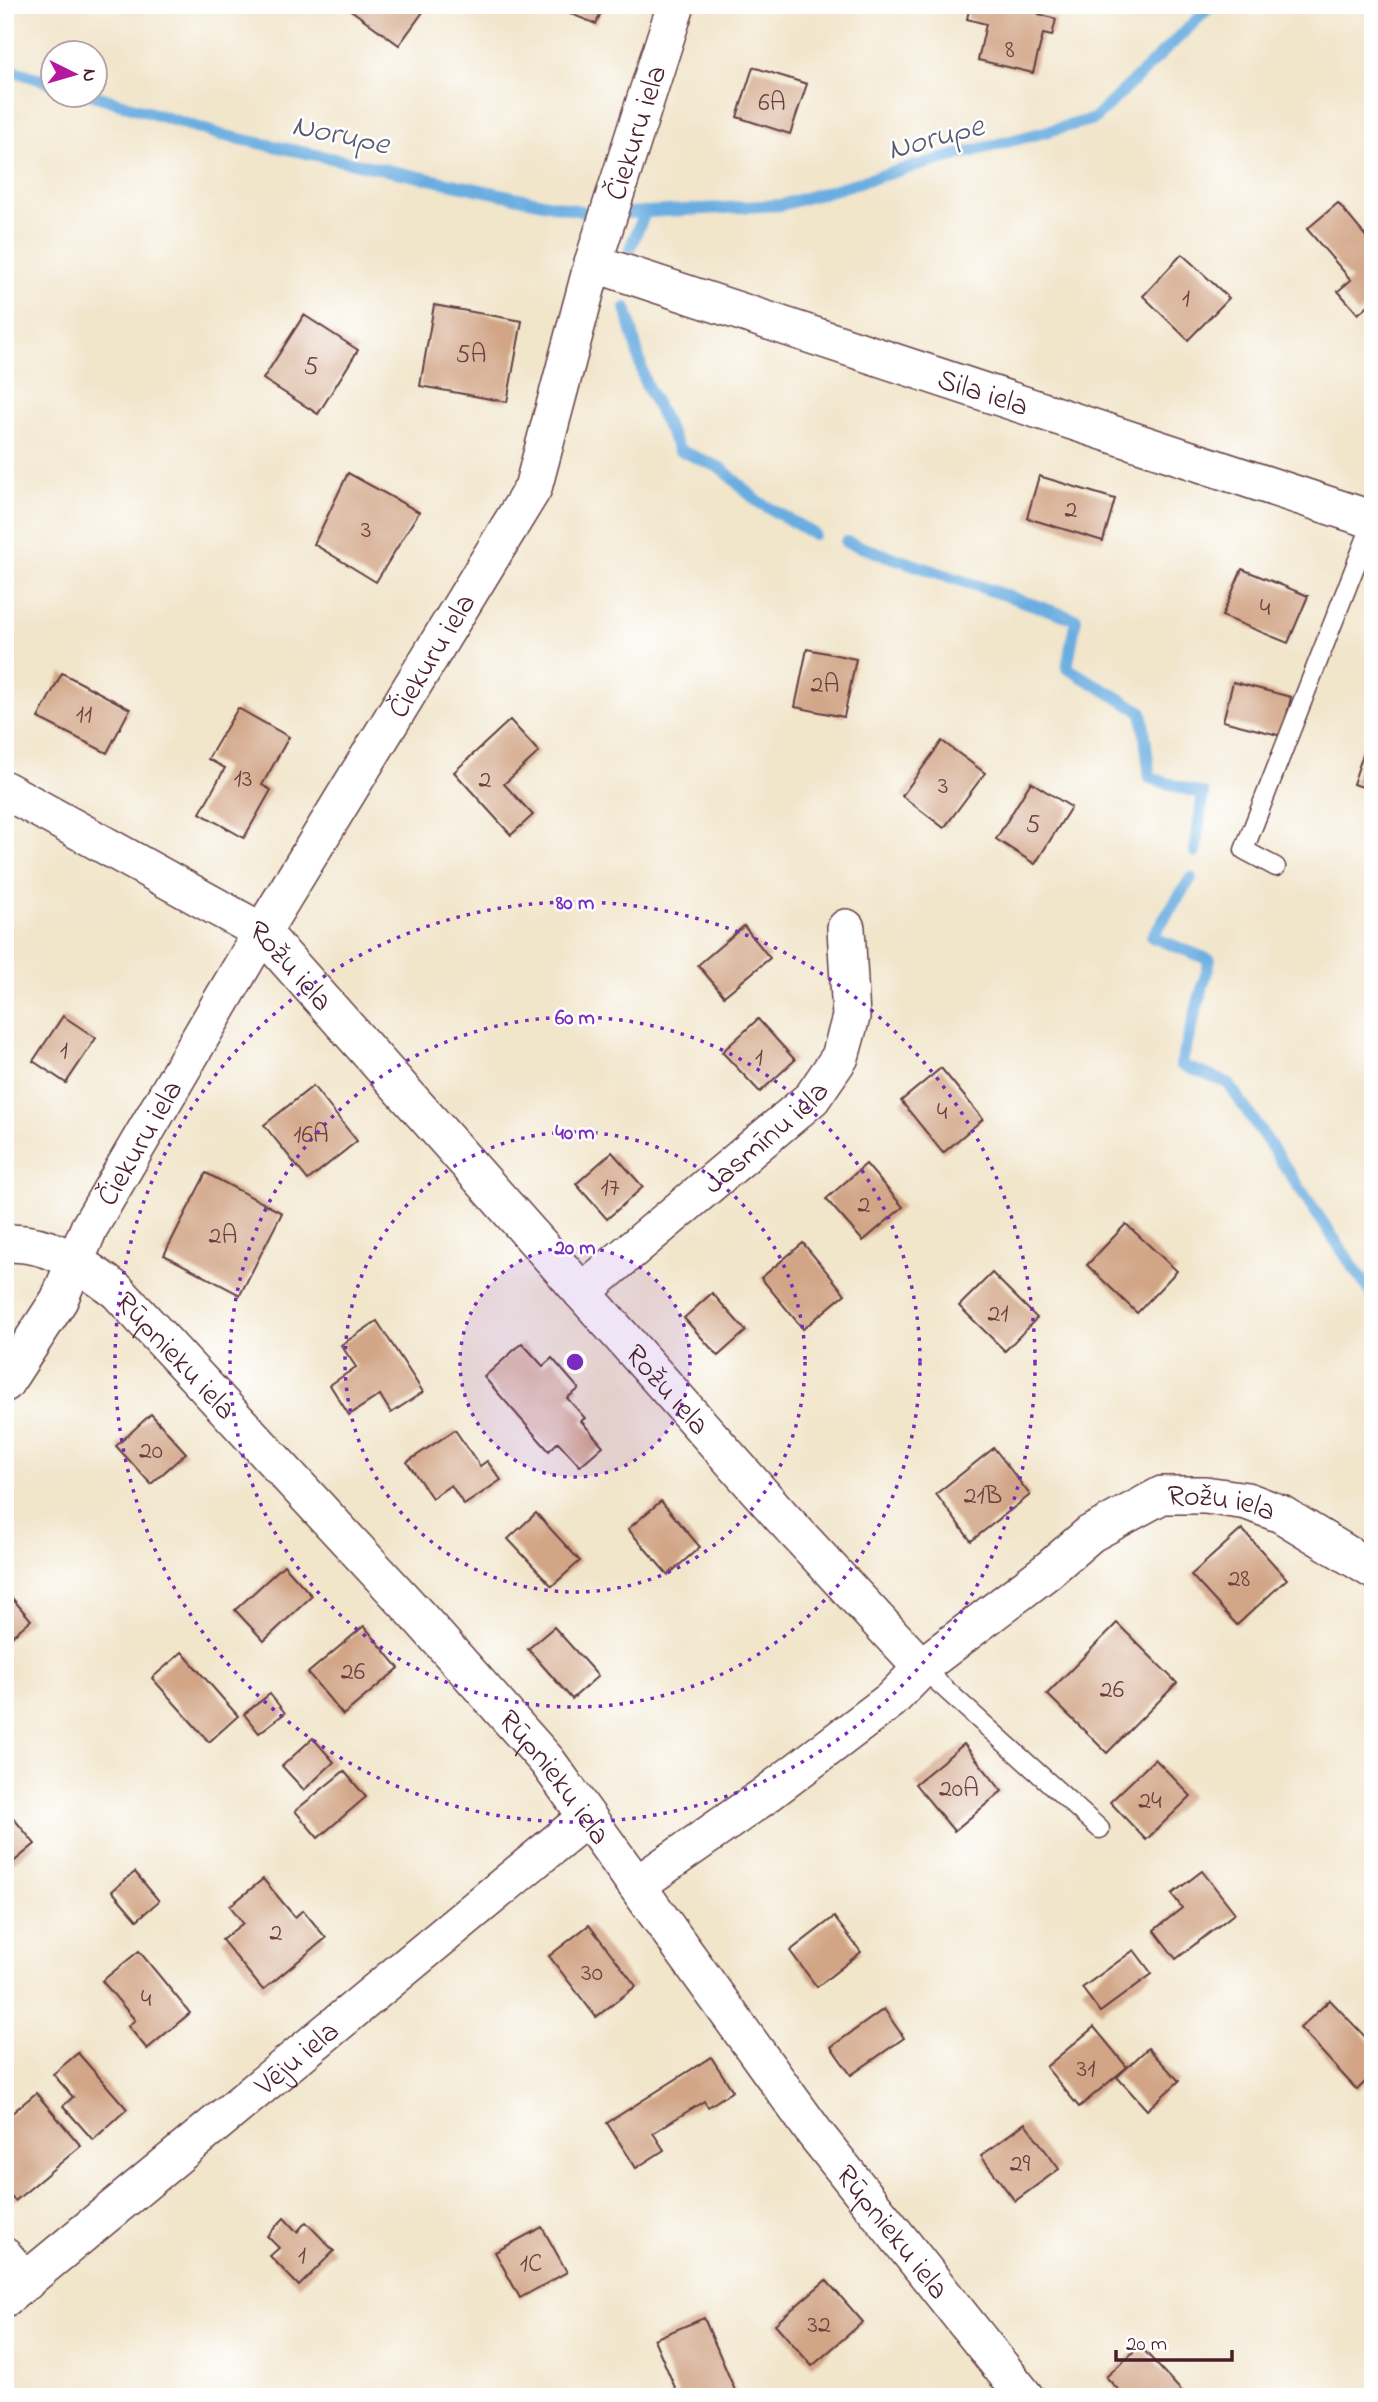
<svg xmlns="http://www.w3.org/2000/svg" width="1378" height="2402" font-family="'Indie Flower',sans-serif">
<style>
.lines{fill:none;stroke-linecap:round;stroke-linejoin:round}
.stream{stroke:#6bade0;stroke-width:12}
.building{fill:#d2a586}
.lane-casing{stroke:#633d43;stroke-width:21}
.street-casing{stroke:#633d43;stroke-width:40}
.lane{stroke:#fff;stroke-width:18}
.street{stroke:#fff;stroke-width:37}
.ring{fill:none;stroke:#7b2cbf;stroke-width:3.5;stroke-dasharray:3.5 7}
.labels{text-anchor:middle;stroke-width:5;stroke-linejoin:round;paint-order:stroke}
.number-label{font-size:26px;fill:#6c4042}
.street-label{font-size:30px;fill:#4a1f2b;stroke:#fff}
.water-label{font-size:32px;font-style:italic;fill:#575873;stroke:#fff}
.centre{fill:#7b2cbf;stroke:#fff;stroke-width:3.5}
.ring-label{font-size:21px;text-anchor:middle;font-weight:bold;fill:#7b2cbf;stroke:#fff;stroke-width:5;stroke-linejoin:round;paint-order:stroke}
</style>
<rect width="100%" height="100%" fill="#fff"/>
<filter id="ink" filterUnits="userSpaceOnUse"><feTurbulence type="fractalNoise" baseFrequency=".0143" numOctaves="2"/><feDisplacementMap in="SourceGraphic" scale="14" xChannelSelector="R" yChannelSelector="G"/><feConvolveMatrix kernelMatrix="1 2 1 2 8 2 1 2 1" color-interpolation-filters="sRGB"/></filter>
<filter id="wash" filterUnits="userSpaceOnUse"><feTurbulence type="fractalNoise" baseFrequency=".00686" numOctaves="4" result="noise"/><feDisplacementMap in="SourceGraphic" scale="28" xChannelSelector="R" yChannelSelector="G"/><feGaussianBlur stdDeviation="1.57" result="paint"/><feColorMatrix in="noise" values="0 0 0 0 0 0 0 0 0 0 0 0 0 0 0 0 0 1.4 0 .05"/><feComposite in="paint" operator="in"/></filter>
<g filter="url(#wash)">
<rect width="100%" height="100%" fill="#f1e5ca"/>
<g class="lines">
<!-- stream -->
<g class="stream">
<polyline points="5,68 52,83"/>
<polyline points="90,94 221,135 585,212"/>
<polyline points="627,213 781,205 901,170 1094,119 1212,5"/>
<polyline points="630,248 645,213"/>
<polyline points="626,308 645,382 679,450 721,468 757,501 814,534"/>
<polyline points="846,542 1076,619 1067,668 1142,712 1150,778 1203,794 1195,852"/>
<polyline points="1191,878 1152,937 1210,960 1181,1065 1228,1083 1373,1296"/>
</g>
</g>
<g id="blocks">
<!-- building -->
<g class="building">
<polygon points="344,5 428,5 399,45"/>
<polygon points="549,5 604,5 596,24"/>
<polygon points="970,5 1042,5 1039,14 1056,19 1052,36 1043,34 1033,73 978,60 986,24 967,19"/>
<polygon points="753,67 807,84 790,134 737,117"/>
<polygon points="1338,203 1373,245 1373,301 1358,314 1338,291 1351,280 1307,229"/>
<polygon points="1182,254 1229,298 1188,340 1143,296"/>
<polygon points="434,305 522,321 507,402 420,386"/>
<polygon points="304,315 358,350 318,414 263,379"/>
<polygon points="348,473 419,512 376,582 314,544"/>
<polygon points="1039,476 1115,499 1103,541 1027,518"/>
<polygon points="1242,569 1308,596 1288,643 1222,616"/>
<polygon points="807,649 856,659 844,717 795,707"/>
<polygon points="62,673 130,709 107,753 38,718"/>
<polygon points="1233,682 1291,697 1282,736 1223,721"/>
<polygon points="238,708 289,737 262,785 271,790 244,838 200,813 225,768 208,759"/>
<polygon points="510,720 539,752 504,784 533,815 511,835 454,772"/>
<polygon points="1371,730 1373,731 1373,790 1353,784"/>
<polygon points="942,741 985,773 944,828 902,796"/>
<polygon points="1031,782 1071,807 1035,864 996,839"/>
<polygon points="744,926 770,958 724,996 698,965"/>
<polygon points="63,1016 96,1038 66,1083 33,1061"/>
<polygon points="758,1019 795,1060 760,1092 722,1052"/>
<polygon points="941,1068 983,1119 943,1153 901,1101"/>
<polygon points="313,1086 357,1141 308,1180 264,1125"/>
<polygon points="612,1152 643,1187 607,1219 576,1184"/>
<polygon points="866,1164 903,1207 863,1241 826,1199"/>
<polygon points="206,1173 282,1213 240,1295 164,1255"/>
<polygon points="1126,1224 1177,1271 1137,1313 1087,1265"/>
<polygon points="803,1243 845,1294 803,1329 761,1278"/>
<polygon points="992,1273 1037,1318 1005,1351 959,1306"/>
<polygon points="712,1293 746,1331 718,1356 684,1318"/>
<polygon points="377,1321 423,1392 391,1413 380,1395 349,1415 330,1385 356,1367 341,1345"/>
<polygon points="522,1343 543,1366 552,1358 579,1389 567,1398 585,1418 581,1421 603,1446 580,1466 558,1442 549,1451 484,1377"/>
<polygon points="151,1414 186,1453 151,1484 116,1446"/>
<polygon points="455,1430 480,1466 487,1461 501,1480 464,1505 451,1485 432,1498 407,1462"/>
<polygon points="994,1448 1030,1495 971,1541 936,1494"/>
<polygon points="661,1501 700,1547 668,1575 628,1529"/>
<polygon points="536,1513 580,1561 552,1586 508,1539"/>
<polygon points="1242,1529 1287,1579 1237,1625 1191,1575"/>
<polygon points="284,1565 312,1596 264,1641 235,1610"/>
<polygon points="5,1590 31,1620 5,1642"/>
<polygon points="1117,1623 1177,1683 1107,1753 1047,1694"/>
<polygon points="364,1626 399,1668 343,1715 308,1673"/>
<polygon points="554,1627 598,1676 572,1699 528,1649"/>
<polygon points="182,1652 238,1716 209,1742 152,1678"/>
<polygon points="270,1694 285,1713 259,1733 244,1714"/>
<polygon points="313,1738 334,1762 304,1790 282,1766"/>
<polygon points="964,1744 1002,1791 954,1831 915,1784"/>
<polygon points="1155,1759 1191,1796 1146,1840 1110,1802"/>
<polygon points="344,1771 366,1797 318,1838 295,1811"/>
<polygon points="5,1808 35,1844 5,1869"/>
<polygon points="1202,1871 1235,1913 1176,1959 1154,1930 1182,1908 1172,1894"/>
<polygon points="135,1872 159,1901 137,1920 112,1891"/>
<polygon points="263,1879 295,1917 303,1910 326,1938 263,1990 222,1940 243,1923 230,1906"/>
<polygon points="834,1917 861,1952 817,1987 790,1951"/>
<polygon points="589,1925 636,1986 596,2017 549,1956"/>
<polygon points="1134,1950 1152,1974 1100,2012 1082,1988"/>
<polygon points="139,1951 190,2013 147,2049 128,2026 135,2020 102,1981"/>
<polygon points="1330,2000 1373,2045 1373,2074 1357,2090 1300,2028"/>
<polygon points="884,2009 904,2038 851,2075 831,2047"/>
<polygon points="1094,2027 1127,2067 1079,2107 1046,2067"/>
<polygon points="1148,2048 1179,2081 1147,2110 1117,2077"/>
<polygon points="78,2053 127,2109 93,2140 63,2106 73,2097 53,2074"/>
<polygon points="711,2057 733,2091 708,2107 704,2101 653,2133 664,2150 636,2168 607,2123"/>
<polygon points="36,2093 81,2146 15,2201 5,2189 5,2119"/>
<polygon points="1025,2123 1059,2169 1015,2201 981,2156"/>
<polygon points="284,2218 297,2232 306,2222 334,2251 299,2286 270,2256 279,2248 267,2236"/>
<polygon points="542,2227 567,2272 520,2298 495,2252"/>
<polygon points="826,2280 863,2322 812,2366 775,2324"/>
<polygon points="704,2318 737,2395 732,2397 679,2397 654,2339"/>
<polygon points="1140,2346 1187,2397 1125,2397 1106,2377"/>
</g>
</g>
</g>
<g filter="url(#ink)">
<use href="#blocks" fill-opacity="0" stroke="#633d43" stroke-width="2"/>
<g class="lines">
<defs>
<g id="lane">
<polyline points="1276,867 1244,850 1373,521"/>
<polyline points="922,1668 1100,1829"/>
</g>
<g id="street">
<path id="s1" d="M593 263 1373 520"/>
<path id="s2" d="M5 790 262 932 781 1516 922 1668"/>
<path id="s3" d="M5 1243C51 1241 82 1265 117 1291L420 1618 547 1761 814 2132 1025 2397"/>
<path id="s4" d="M582 1292 812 1098 840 1057 851 1017 846 928"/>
<path id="s5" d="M5 1383 59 1300 89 1228 262 932 533 488 593 263 676 5"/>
<path id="s6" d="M637 1885 763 1797 891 1700 929 1661 1046 1572 1090 1534 1162 1495H1205L1247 1501 1281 1514 1373 1570"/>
<polyline points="5,2257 26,2282"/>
<path id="s7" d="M5 2298 587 1817"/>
</g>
</defs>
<!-- lane casing -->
<use href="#lane" class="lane-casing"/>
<!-- street casing -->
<use href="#street" class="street-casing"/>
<!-- lane -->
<use href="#lane" class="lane"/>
<!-- street -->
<use href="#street" class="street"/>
</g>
</g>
<!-- distance rings -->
<circle cx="575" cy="1362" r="115" fill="#7b2cbf" fill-opacity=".12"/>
<g class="ring">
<circle cx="575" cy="1362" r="115"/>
<circle cx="575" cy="1362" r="230"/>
<circle cx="575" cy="1362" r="345"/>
<circle cx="575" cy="1362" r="460"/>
</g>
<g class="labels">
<!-- number labels -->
<g class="number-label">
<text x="1010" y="57">8</text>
<text x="772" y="110">6A</text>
<text x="1186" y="306">1</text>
<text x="471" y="362">5A</text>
<text x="311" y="374">5</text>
<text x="1071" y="517">2</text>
<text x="366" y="537">3</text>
<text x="1265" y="615">4</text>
<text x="825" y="692">2A</text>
<text x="84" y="722">11</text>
<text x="243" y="786">13</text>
<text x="485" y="787">2</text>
<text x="943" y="793">3</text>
<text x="1033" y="832">5</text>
<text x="64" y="1058">1</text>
<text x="759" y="1065">1</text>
<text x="942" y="1119">4</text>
<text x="311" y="1142">16A</text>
<text x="610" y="1195">17</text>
<text x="864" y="1212">2</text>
<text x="223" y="1243">2A</text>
<text x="998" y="1321">21</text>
<text x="151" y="1458">20</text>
<text x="983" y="1503">21B</text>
<text x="1239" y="1586">28</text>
<text x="353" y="1679">26</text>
<text x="1112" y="1697">26</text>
<text x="959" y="1796">20A</text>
<text x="1150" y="1808">24</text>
<text x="276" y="1940">2</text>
<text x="592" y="1980">30</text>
<text x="146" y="2006">4</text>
<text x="1086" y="2076">31</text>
<text x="1020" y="2171">29</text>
<text x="302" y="2263">1</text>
<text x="531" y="2271">1C</text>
<text x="819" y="2332">32</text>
</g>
<!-- street labels -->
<g class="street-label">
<text dy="10" stroke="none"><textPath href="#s5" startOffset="1410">Čiekuru iela</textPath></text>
<text dy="10" stroke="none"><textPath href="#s1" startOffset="411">Sila iela</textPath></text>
<text dy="10" stroke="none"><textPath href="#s5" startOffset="844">Čiekuru iela</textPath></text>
<text dy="10" stroke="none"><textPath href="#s2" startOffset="338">Rožu iela</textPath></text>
<text dy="10" stroke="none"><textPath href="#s4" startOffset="240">Jasmīnu iela</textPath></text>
<text dy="10" stroke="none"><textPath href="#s5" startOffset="276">Čiekuru iela</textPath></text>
<text dy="10" stroke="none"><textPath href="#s3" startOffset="212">Rūpnieku iela</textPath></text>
<text dy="10" stroke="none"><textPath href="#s2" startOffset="905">Rožu iela</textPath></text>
<text dy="10" stroke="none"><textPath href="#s6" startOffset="716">Rožu iela</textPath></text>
<text dy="10" stroke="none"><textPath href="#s3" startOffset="779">Rūpnieku iela</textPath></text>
<text dy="10" stroke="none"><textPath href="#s7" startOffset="378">Vēju iela</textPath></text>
<text dy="10" stroke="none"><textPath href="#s3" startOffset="1346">Rūpnieku iela</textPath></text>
</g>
<!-- water labels -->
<g class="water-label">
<text transform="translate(341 133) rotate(12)" y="11">Norupe</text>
<text transform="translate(935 136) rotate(-15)" y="11">Norupe</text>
</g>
</g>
<circle cx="575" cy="1362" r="10" class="centre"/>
<g class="ring-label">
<text x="575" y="909">80 m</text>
<text x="575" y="1024">60 m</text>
<text x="575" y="1139">40 m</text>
<text x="575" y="1254">20 m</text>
</g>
<!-- margin -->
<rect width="1378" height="2402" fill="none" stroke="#fff" stroke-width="28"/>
<!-- north arrow -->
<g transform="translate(74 74) rotate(95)"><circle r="33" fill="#ffffff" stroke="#b7a5aa" stroke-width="2"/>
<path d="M0-5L12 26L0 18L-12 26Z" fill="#b5179e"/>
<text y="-10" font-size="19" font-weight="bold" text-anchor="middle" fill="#4a1f2b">N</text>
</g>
<!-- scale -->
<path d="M1116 2350v10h116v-10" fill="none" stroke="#4a1f2b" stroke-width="3.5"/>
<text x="1126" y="2350" font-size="21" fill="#4a1f2b" stroke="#ffffff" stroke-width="5" paint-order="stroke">20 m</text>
</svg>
